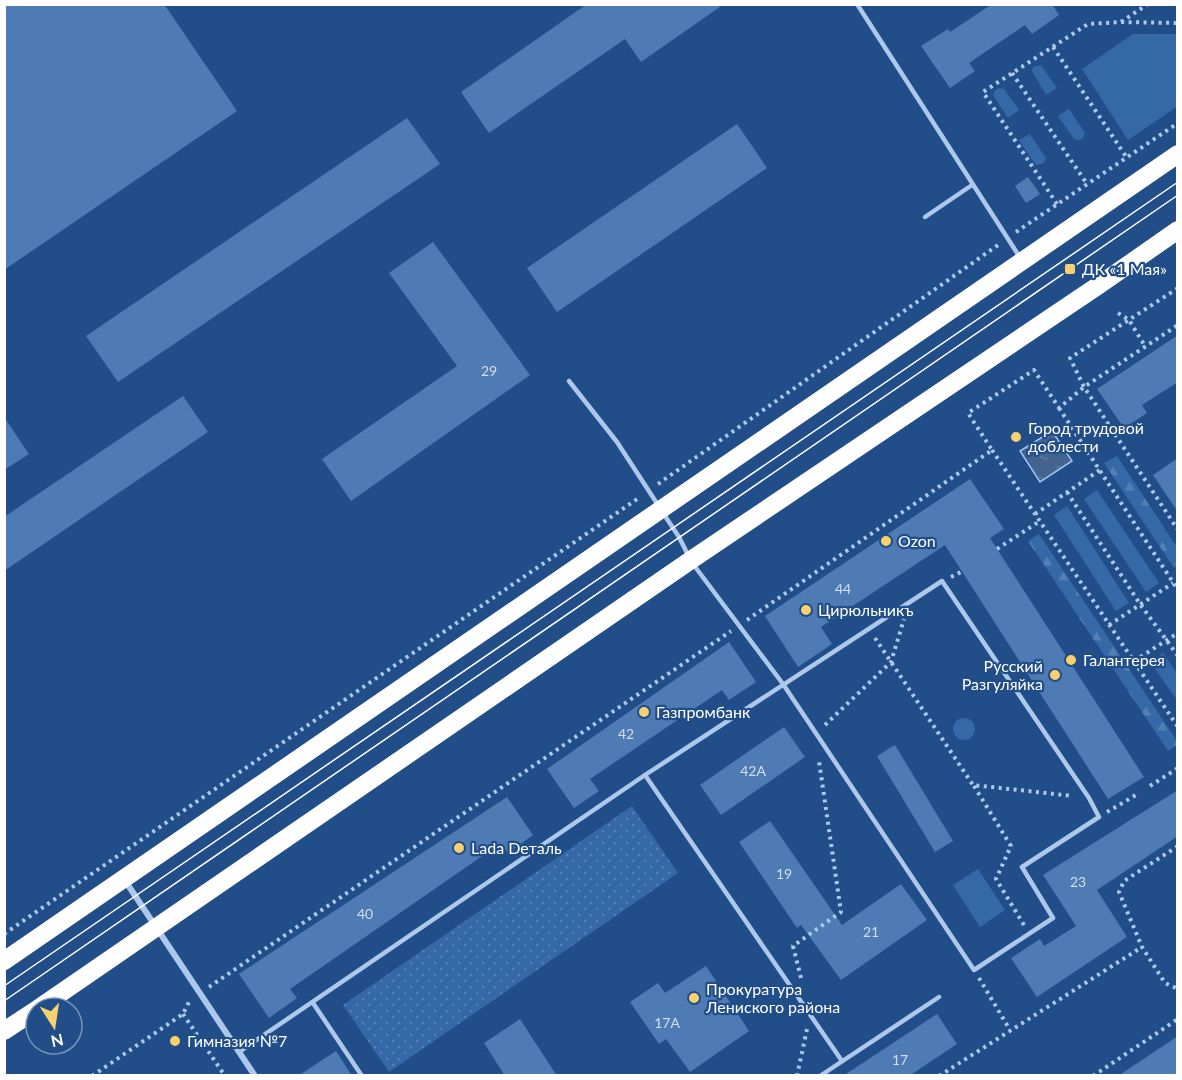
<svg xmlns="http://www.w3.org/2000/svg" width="1182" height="1080" font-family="Lato,sans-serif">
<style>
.grass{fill:#3568a7}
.forest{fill:url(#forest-firs)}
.park{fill:url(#park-dots)}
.water{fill:url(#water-ripples);stroke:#a0c3ec;stroke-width:1.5}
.building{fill:#4e7bb3}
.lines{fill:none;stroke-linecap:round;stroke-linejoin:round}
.path{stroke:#adc8eb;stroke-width:4;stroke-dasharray:3 4.5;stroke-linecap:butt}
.lane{stroke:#adc8eb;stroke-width:4.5}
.street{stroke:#adc8eb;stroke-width:6}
.highway{stroke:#fff;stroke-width:18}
.tram{stroke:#fff;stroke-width:1.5}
.poi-dot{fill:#f7d16e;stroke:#214e89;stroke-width:2}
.labels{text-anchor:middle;stroke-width:4.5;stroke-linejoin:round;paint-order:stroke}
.number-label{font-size:14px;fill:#d3deec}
.poi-label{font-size:16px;fill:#fff;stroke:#214e89;text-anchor:start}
</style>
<defs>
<pattern id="forest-firs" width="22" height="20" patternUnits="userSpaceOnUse" patternTransform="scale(1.5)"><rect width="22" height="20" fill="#3568a7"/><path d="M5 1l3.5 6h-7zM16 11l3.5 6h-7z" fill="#537fb4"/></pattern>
<pattern id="park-dots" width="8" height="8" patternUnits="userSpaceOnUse" patternTransform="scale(1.5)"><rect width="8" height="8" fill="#3568a7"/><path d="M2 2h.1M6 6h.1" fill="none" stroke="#537fb4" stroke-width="1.8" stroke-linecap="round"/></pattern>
<pattern id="water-ripples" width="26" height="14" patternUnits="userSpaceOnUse" patternTransform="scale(1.5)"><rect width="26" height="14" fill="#44648f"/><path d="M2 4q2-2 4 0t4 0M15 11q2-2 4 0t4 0" fill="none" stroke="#607ba0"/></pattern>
</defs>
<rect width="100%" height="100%" fill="#214e89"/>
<!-- grass -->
<g class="grass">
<polygon points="1133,34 1177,34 1178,106 1128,140 1082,69"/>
<polygon points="1041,65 1057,88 1046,95 1032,71 1033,67"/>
<polygon points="999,88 1004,89 1019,110 1008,118 993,95 995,90"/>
<polygon points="1069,109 1085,133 1083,138 1080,140 1074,139 1058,116"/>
<polygon points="1030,134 1046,158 1044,163 1037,165 1035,164 1019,140"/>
<polygon points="1097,490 1159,583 1146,592 1084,499"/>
<polygon points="1067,506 1129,603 1116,611 1054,515"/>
<polygon points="1163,653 1177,673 1177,700 1150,662"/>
<circle cx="964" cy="729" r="11"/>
<polygon points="978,869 1005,910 980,927 953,885"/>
</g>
<!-- forest -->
<g class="forest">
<polygon points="1117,456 1177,547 1177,567 1174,568 1104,463"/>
<polygon points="1039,534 1177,741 1177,745 1168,751 1028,541"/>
</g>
<!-- park -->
<polygon class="park" points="632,806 678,873 389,1072 343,1005"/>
<!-- water -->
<polygon class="water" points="1052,431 1072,461 1040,482 1020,451"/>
<!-- building -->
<g class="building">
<polygon points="4,4 164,4 237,111 4,270"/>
<polygon points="587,4 724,4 641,62 625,39 489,133 461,92"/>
<polygon points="992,4 1052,4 1059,15 1032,34 1025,25 969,63 975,71 950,88 921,46 948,29 950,32"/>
<polygon points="407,118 440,164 118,382 86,336"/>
<polygon points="737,124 767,168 557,312 527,268"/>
<polygon points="1028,177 1040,194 1026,203 1015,186"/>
<polygon points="433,242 530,375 351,501 322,459 457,366 389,273"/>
<polygon points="1178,335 1178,382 1142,405 1147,413 1124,428 1097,389"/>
<polygon points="183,396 208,432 4,571 4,517"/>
<polygon points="4,417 29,454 4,470"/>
<polygon points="1178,458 1178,512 1153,475"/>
<polygon points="970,479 1004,529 990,538 1144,777 1108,799 945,545 821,627 832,644 798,667 765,616"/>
<polygon points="729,642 756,682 729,700 722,690 590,779 599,791 574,808 547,769"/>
<polygon points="784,727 805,757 721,815 700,785"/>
<polygon points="895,745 953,841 935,852 877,756"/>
<polygon points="1178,790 1178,836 1097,890 1127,937 1037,997 1011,958 1040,939 1044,946 1076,926 1043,875"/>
<polygon points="507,797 533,835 508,853 501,843 290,989 297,998 269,1018 239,974"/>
<polygon points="770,821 842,925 901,884 927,920 841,980 801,925 797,928 739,842"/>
<polygon points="706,966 749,1031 690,1072 666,1039 659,1044 630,1002 658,983 665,993"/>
<polygon points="937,1014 957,1044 909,1076 843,1076"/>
<polygon points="520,1019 557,1076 505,1076 484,1043"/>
<polygon points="1178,1036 1178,1076 1118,1076"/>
<polygon points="336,1051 352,1076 298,1076"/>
</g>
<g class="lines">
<!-- path -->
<g class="path">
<polyline points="1121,22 1148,4"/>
<polyline points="1053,47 1127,158"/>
<polyline points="1012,73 1087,184"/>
<polyline points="1057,204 983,92 1088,24 1121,22 1178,23"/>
<polyline points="1016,232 1178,123"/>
<polyline points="1178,288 1070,358 1084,387 1178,530"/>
<polyline points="1118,313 1129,320 1145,346"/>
<polyline points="1059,408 1178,590"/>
<polyline points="992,450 1178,727"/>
<polyline points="658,484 998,245"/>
<polyline points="1067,492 1140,604 1178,656"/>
<polyline points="1035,514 1100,470"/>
<polyline points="997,549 1040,521 1039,520"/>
<polyline points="951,577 961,572"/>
<polyline points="747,620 992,450 968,413 1034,370 1059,408 1084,387 1178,325"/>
<polyline points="1109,625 1173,583"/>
<polyline points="875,638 973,785 1073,796"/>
<polyline points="1134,661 1178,633"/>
<polyline points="825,725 891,662 904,619"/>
<polyline points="974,786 1011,846 996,879 1024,925"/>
<polyline points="1150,786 1178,768"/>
<polyline points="1107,812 1136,795"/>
<polyline points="1178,846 1124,881 1119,892 1142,947 1165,983 1178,989"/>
<polyline points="4,934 640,497"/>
<polyline points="801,978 793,946 841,912 819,761"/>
<polyline points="979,978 1010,1030"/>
<polyline points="209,987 731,631"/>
<polyline points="183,1014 225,1076"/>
<polyline points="92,1076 183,1014 190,1000"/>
<polyline points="797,1076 807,1029"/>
<polyline points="939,1076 1142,947"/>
<polyline points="1093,1076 1178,1019"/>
</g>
<!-- lane -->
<g class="lane">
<polyline points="857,4 1019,256"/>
<polyline points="925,217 972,185"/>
<polyline points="569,381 617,442 658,505"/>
<polyline points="663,513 679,537 689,557"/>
<polyline points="645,775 842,1061"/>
<polyline points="313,1003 362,1076"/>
<polyline points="239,1052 645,775 942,581 1089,798 1099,817 1022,867 1053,918 974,970 783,684 693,564"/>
<polyline points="820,1076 939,997"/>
</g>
<!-- street -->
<polyline class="street" points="126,882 255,1076"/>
<!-- highway -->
<g class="highway">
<polyline points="4,961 1178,154"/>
<polyline points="39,1008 691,560 1099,285 1178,230"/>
<polyline points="4,1031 36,1010"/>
</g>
<!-- tram -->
<g class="tram">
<polyline points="4,986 1178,182"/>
<polyline points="4,1001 1178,195"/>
</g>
</g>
<!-- markers -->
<g class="poi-dot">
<rect x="1064" y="263" width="12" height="12" rx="3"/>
<circle cx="1016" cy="437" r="6"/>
<circle cx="886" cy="541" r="6"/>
<circle cx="806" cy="610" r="6"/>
<circle cx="1071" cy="660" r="6"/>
<circle cx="1055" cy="675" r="6"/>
<circle cx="644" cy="712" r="6"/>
<circle cx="459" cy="848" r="6"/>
<circle cx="694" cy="998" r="6"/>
<circle cx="175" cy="1041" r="6"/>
</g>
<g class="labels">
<!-- number labels -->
<g class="number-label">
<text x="489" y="376">29</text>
<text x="843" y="594">44</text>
<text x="626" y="739">42</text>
<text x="753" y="776">42А</text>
<text x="784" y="879">19</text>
<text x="1078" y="887">23</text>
<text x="365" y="919">40</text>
<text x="871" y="937">21</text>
<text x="667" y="1028">17А</text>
<text x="900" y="1065">17</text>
</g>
<!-- poi labels -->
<g class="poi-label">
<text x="1082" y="275">ДК «1 Мая»</text>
<text x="1028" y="434">Город трудовой<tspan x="1028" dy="18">доблести</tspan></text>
<text x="898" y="547">Ozon</text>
<text x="818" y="616">Цирюльникъ</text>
<text x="1083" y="666">Галантерея</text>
<text x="1043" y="672" text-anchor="end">Русский<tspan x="1043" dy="18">Разгуляйка</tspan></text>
<text x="656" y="718">Газпромбанк</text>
<text x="471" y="854">Lada Dеталь</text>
<text x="706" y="995">Прокуратура<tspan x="706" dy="18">Лениского района</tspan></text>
<text x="187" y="1047">Гимназия №7</text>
</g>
</g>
<!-- border -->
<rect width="1182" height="1080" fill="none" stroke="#ffffff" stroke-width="12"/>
<!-- north arrow -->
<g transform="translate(54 1026) rotate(168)"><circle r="28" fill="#214e89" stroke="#7a95b8" stroke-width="1.5"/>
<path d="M0-4.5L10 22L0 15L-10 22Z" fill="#f7d16e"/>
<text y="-9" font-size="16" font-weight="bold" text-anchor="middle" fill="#ffffff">N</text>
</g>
</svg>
